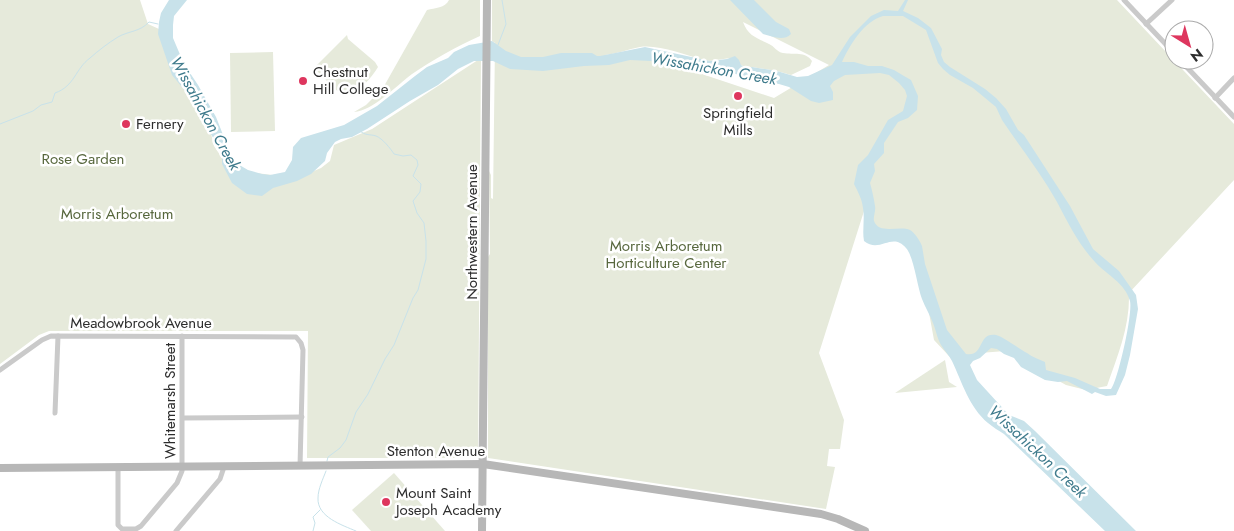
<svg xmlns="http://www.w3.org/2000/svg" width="1234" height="531" font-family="Jost,sans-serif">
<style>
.green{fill:#e6eadb;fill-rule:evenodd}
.water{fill:#c8e2ea;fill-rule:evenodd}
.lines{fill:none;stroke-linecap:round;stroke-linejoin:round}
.stream{stroke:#c8e2ea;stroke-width:1}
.street{stroke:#cacaca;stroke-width:5}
.secondary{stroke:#b7b7b7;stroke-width:8}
.poi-dot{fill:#de365e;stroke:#fff;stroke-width:2}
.labels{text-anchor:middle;stroke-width:5;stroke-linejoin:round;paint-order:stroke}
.poi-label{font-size:15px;fill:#2d2d2d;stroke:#fff;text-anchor:start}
.park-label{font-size:15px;fill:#57673d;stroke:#fff}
.street-label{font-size:15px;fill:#2d2d2d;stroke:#fff}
.water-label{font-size:16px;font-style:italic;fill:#3f7b8c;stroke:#fff}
</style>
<rect width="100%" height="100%" fill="#fff"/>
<!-- green -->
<g class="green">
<polygon points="0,0 140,0 148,24 159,29 206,113 214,146 230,170 297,178 321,168 330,161 334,145 372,129 481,58 478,458 307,458 308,331 49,331 39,335 0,364"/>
<path d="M449 0H480V36C457 46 433 60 412 74 397 85 373 111 354 112L366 105 383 88 427 10C435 8 445 8 449 0Z"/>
<path d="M492 0H1117L1234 124V180L1129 293C1130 326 1118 355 1107 386L1086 390 1066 385 1005 351 980 353 963 371 934 340 916 242 902 235 889 242 873 240 871 189 819 353 844 420 840 449H829L827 466 835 467 826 509 488 458V257L490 254 489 171 491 175V198L493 199 495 43 492 41ZM743 22 829 65 774 98 645 55H605C617 54 628 49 640 47 657 44 686 55 703 60L710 61 730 58 746 68 752 67 777 71 791 75 810 66 812 61C805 51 794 55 783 53 777 52 774 46 769 44 757 38 748 36 743 22Z"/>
<path d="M347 35 348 39 375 62 378 67C370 80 361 89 347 95L336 90 314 68Z"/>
<polygon points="273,52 275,131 231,132 230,53"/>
<polygon points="945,360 949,382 957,387 895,393"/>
<polygon points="394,473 445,531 371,531 352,510"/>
</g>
<!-- water -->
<g class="water">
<path d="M169 0H187L174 16 173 25V38L184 64 198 85 216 117 231 155 236 163 248 170 262 174 270 175 285 172 292 160 293 147 301 138 344 125 377 106 415 76 427 67 448 58 454 52 469 45 492 41 506 51 521 57H543L561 53H592L597 56H600L645 47 710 61 727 59 735 56 739 60 741 65 746 68 752 67 777 71 797 77 808 76 832 65 850 37 871 16 884 10 898 11 905 0H908L903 11 918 18 931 28 942 49 941 55 944 62 950 67 985 89 996 98 1006 109 1018 130 1024 135 1070 206 1093 249 1119 271 1136 295 1138 309 1130 355 1125 375 1116 395 1106 396 1095 392 1092 394 1067 381 1058 382 1045 380 1021 367 1014 358 1004 354 997 349 991 348 980 358 973 361 970 365 977 380 1009 415 1024 421 1035 431 1136 531H1105L1004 434C999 431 993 427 988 423 969 407 962 382 952 361 949 355 944 350 941 345 937 338 936 330 933 323 930 315 925 307 922 299 917 286 914 257 906 248 892 231 880 254 864 241 862 230 865 219 863 208 862 199 858 192 854 184L858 165 868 155 888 120 903 111 907 96 905 90 899 83 889 75 880 73 845 75 834 81 830 86 833 92V100L819 103 811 101 789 87 779 84 748 80 734 73 721 74 692 69 685 66 651 61 630 60 609 65 584 66 543 71 510 69 493 61H474L458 69 438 85 410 101 367 129 352 137 341 139 335 142 327 153 325 161 311 174 297 181 273 188 262 196 247 194 232 183 222 164V157L218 146 186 92 172 75 158 34 159 22 161 13ZM883 16H903L926 30 938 63 943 69 950 75 973 88 996 107 1002 120C1020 147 1041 173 1057 202 1068 223 1079 245 1095 262 1107 275 1125 283 1130 301 1133 313 1118 380 1111 389H1100L1075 378 1046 370 1045 362C1039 359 1032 357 1027 353 1019 349 1004 337 996 335 977 332 985 357 966 354L947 330 925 264 922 246C920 241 915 233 910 230 900 225 879 235 874 221 873 217 876 211 875 206 874 199 872 190 870 183L875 171 874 164 884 153V143L898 122 908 118 917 110 918 96 911 80 904 76 894 70 882 66H868L854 62H842C850 45 864 21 883 16Z"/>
<path d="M730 0H754L776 22 789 29 791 34C783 42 772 36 763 34Z"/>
</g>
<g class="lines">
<!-- stream -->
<g class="stream">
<polyline points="498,45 506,24 502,0"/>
<path d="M0 124 33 111 41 105 52 102 55 93C75 86 75 69 90 58 98 51 108 43 118 37 128 31 140 32 149 22L158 24"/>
<path d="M327 461 328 457 340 448 346 440 356 412 368 394 385 359 394 345 413 298 418 290 426 259V241L424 223 417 213 413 201 420 192 421 184 413 176 418 165 417 160 411 155 403 156 394 154C391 149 382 138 376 136 370 134 366 136 360 131"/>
<path d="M326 471C323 479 318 489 318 498 317 517 342 525 356 531"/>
<polyline points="313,531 315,523 313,517 320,510"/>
</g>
<!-- street -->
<g class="street">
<polyline points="1124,0 1174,53"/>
<polyline points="1146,24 1172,0"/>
<polyline points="1180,60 1234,117"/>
<polyline points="1215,98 1234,78"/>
<polyline points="0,370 42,340 51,336 296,337 301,343 303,350 300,466"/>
<polyline points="55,413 58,336"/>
<polyline points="183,418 302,417"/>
<polyline points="118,467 118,525 122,529 136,529 141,526 177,483 182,471 182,336"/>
<polyline points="176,531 220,479 224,467"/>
</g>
<!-- secondary -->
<g class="secondary">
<polyline points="0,468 483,464 821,514 838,519 865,531"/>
<polyline points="482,531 487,0"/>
</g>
</g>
<!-- markers -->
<g class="poi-dot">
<circle cx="303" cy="81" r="5"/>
<circle cx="738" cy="96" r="5"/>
<circle cx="126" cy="124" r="5"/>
<circle cx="386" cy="502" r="5"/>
</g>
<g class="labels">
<!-- poi labels -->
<g class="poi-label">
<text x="313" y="77">Chestnut<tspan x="313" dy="17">Hill College</tspan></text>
<text x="738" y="118" text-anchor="middle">Springfield<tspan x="738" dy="17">Mills</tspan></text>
<text x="136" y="129">Fernery</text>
<text x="396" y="498">Mount Saint<tspan x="396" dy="17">Joseph Academy</tspan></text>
</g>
<!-- park labels -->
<g class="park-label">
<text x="83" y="164">Rose Garden</text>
<text x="117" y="219">Morris Arboretum</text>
<text x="666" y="251">Morris Arboretum<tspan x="666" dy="17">Horticulture Center</tspan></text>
</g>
<!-- street labels -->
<g class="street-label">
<text transform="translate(472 232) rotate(-90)" y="5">Northwestern Avenue</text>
<text x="141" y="328">Meadowbrook Avenue</text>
<text transform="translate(170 401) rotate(-90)" y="5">Whitemarsh Street</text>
<text x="436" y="456">Stenton Avenue</text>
</g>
<!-- water labels -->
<g class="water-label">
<text transform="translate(714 68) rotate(10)" y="6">Wissahickon Creek</text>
<text transform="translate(206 113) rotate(61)" y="6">Wissahickon Creek</text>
<text transform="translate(1038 451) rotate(43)" y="6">Wissahickon Creek</text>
</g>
</g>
<!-- north arrow -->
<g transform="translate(1189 45) rotate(143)"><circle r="24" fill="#ffffff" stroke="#ababab"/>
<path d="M0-4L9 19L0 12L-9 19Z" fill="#de365e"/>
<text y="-8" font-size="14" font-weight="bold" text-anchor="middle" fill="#2d2d2d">N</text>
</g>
</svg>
